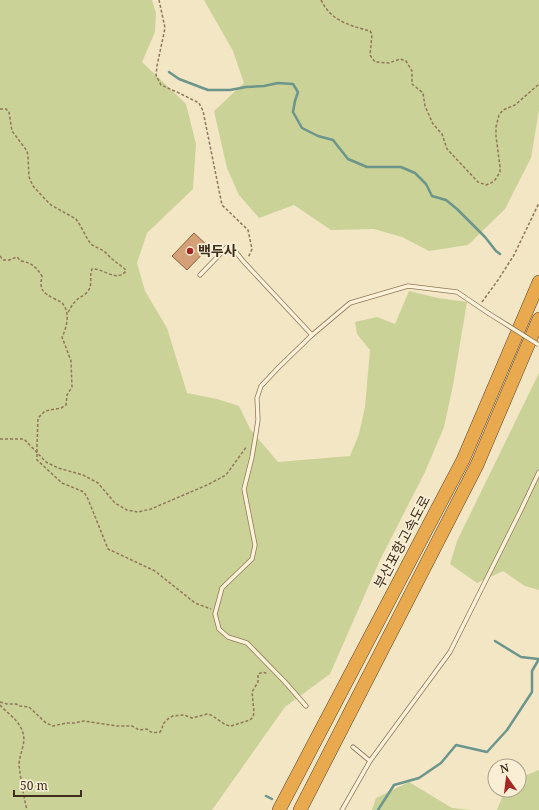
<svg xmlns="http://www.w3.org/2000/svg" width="539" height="810" font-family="'Noto Serif','Noto Sans KR',serif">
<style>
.green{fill:#cad297}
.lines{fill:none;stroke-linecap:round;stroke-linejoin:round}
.stream{stroke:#6c958c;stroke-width:2.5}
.building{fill:#d4a077;stroke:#91603c}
.lane-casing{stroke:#907758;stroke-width:5}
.highway-casing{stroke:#5d452d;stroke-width:14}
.path{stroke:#907758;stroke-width:1.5;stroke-dasharray:3 2;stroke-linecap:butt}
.lane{stroke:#fcf2d9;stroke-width:3.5}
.highway{stroke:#e9a94e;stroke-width:13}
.lane-bridge-casing{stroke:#907758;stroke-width:5;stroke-linecap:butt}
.lane-bridge{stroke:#fcf2d9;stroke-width:3.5}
.poi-dot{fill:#a52522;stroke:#f9efd5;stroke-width:1.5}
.labels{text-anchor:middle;stroke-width:3.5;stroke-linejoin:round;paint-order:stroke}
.poi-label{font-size:14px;font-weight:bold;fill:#3e2e1e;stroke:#f9efd5;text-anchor:start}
.street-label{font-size:14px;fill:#3e2e1e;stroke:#f9efd5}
</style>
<rect width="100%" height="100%" fill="#f2e6c5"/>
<!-- green -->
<g class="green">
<polygon points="0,0 152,0 156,13 155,32 142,62 186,104 196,144 193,189 147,233 137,263 145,291 167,328 187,393 217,399 239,406 250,429 278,462 350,456 359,434 365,407 370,350 357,334 355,322 377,317 395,324 409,291 438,298 467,302 453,385 444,427 425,472 380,560 330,674 285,707 212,810 0,810"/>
<polygon points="204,0 539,0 539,110 531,158 505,209 468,245 429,251 402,237 374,229 331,230 294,205 259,218 239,195 227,168 214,111 244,83 233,51"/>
<polygon points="539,373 539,590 525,586 503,571 477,583 450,564 457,541"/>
<polygon points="539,770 539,810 497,810 505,790 519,790 519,778"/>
<polygon points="409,782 452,808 471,810 372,810 376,798"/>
</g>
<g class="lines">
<!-- stream -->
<g class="stream">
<polyline points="169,72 179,79 208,90 230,90 246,87 264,86 278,83 293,84 298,92 295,101 293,112 302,128 318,136 333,140 348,159 367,167 401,167 415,173 426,184 432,196 446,200 457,209 485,237 496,251 500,254"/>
<polyline points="495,641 521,657 538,659"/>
<polyline points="266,796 272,799"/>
<polyline points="378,810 394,785 419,778 441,763 456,745 487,752 507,730 532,692 532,671 539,659"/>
</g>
</g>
<!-- building -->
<polygon class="building" points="194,233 209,247 187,270 172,256"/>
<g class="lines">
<defs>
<g id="lane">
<polyline points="200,275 227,247 235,251 243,261 312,335"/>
<polyline points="306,706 285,682 247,643 228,637 219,629 215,614 222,588 252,559 255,545 244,489 252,457 256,433 258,420 257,398 261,386 279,367 312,335 350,303 408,286 457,292 488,313"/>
<polyline points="370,761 450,652 521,510 539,472"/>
<polyline points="342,810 370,761 353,747"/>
</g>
<g id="highway">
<polyline points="279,810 463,460 539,282"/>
<polyline points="300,810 477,465 539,319"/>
</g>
</defs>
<!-- lane casing -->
<use href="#lane" class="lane-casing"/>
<!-- highway casing -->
<use href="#highway" class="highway-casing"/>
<!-- path -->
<g class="path">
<polyline points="159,0 165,28 157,66 156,75 161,85 179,93 199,103 203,111 222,205 248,230 252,249 248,258"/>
<path d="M321 0C323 3 324 6 326 8 335 22 355 27 370 31L372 34 370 55 375 62 389 63 400 59 406 61 412 71V84L423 93 425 106 433 124 442 134 447 149 478 182 486 185 491 183 495 180 500 172V167L496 136V127L499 115 503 110 515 105 539 84"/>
<path d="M0 109H6L9 112 12 131 27 151 28 156 29 177 33 186 44 198 51 205 76 219 80 225 88 240 92 245 104 251 112 259 125 269 126 271C116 283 104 268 92 269 89 276 93 285 88 291 86 294 83 296 80 297 74 302 71 306 68 313"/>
<path d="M0 256 3 260H9L17 257 21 261C32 263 35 266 42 276 39 290 43 293 55 299 57 300 59 301 61 302 71 311 67 327 62 337L71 361 72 387 67 395 66 405 61 408 45 411 38 418 37 445V460L62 483 84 492 88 499 108 549 155 571 195 603 211 609"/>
<polyline points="482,302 498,280 514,255 539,203"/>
<polyline points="0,439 24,439 46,462 58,468 83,475 98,483 115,503 127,510 138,512 151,509 207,485 226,475 247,446"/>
<path d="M0 702 7 704H16L20 706 29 707 46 723 53 726 66 723H74L84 721 117 726H132L139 730 147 729C151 733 154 733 160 732L162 729 163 724 169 718 173 716 184 715 192 718 207 714 211 715 226 725 231 726 250 720 253 717 254 712 252 692 258 682V674L263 672 268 674"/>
<path d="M0 705C7 713 16 718 21 728 28 741 20 751 19 764 19 767 20 770 20 773 22 786 24 798 27 810"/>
</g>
<!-- lane -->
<use href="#lane" class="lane"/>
<!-- highway -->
<use href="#highway" class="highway"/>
<defs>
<polyline id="lane-bridge" points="488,313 539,345"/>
</defs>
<!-- lane-bridge casing -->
<use href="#lane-bridge" class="lane-bridge-casing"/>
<!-- lane-bridge -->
<use href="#lane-bridge" class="lane-bridge"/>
</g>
<!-- markers -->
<circle class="poi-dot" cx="190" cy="251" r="4"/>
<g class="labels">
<!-- poi labels -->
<g class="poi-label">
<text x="198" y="256">백두사</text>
</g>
<!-- street labels -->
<g class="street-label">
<text transform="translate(402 542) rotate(-62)" y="5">부산포항고속도로</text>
</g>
</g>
<!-- north arrow -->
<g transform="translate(507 778) rotate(346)"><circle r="19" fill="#f9efd5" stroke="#aea28c"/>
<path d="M0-3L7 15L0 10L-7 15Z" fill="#a52522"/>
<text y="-6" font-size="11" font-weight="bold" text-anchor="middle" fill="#3e2e1e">N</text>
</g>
<!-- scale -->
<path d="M14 790v6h67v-6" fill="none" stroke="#3e2e1e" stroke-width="2"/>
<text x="20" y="790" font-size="12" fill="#3e2e1e" stroke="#f9efd5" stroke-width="3" paint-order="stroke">50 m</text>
</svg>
